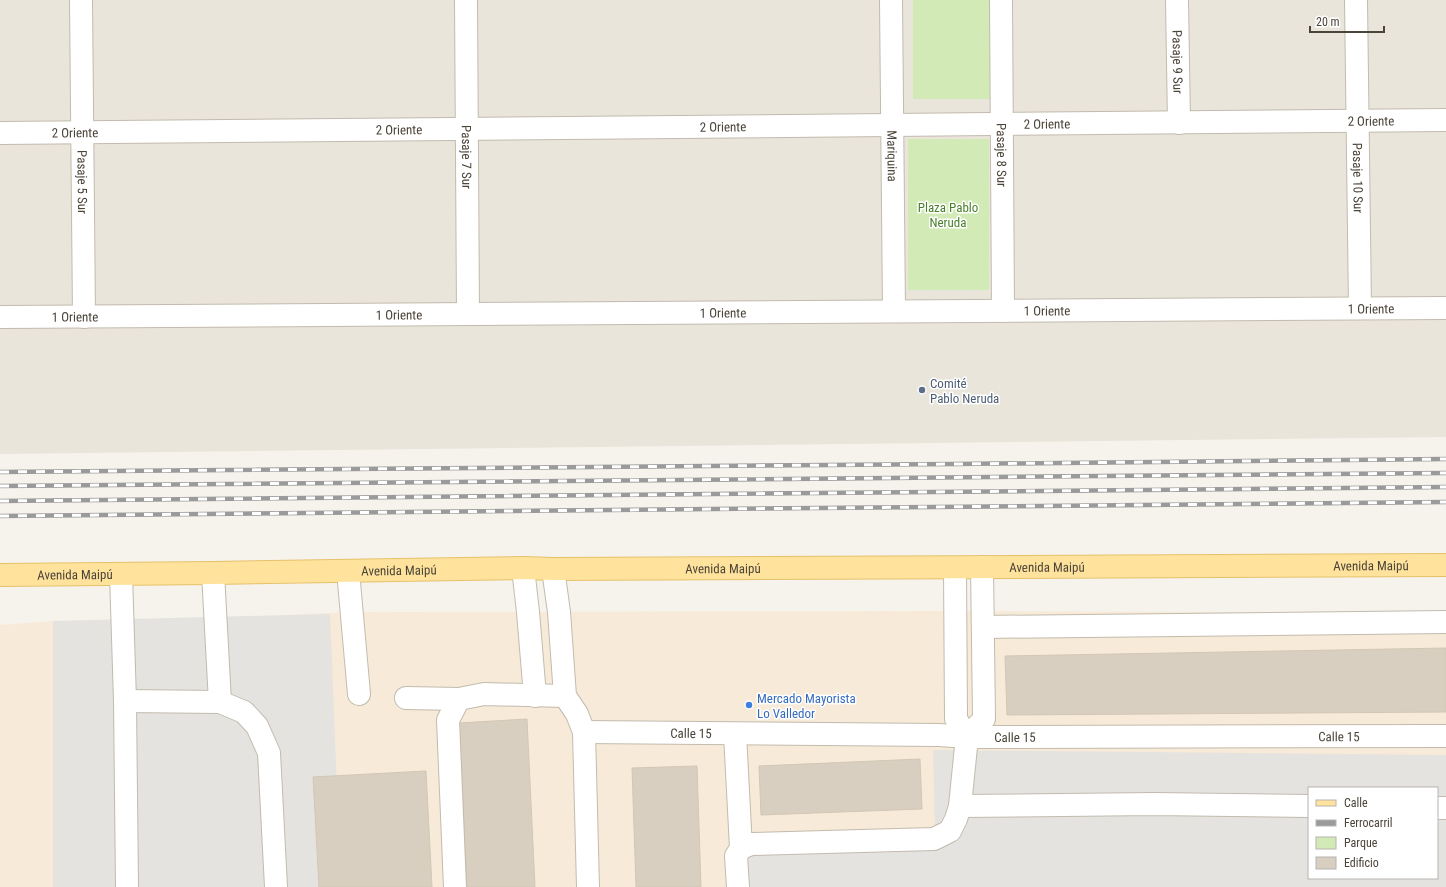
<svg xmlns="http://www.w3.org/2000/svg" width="1446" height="887" font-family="'Roboto Condensed',sans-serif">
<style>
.residential{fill:#eae5da}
.commercial{fill:#f7ead8;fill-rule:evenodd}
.green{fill:#d2eab5}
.parking{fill:#e5e3e0;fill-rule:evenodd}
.building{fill:#d8cfc1;stroke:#d3c7b4}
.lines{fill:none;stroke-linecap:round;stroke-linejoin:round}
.minor-casing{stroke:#c2bbae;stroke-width:24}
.major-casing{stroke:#e6c16a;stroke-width:24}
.minor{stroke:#fff;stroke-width:22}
.major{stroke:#ffe39c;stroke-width:22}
.rail-casing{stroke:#9a9a9a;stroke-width:4.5}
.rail{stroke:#fff;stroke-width:3;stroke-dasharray:9;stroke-linecap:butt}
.service-dot{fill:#5c6f8a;stroke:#fff;stroke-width:1.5}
.shop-dot{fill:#3f7fe0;stroke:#fff;stroke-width:1.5}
.labels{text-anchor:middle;stroke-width:3;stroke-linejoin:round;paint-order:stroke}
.street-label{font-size:13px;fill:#4b4439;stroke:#fff}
.park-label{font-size:13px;fill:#4a7f2a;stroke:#fff}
.service-label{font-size:13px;fill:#4e5e75;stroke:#fff;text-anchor:start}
.shop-label{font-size:13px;fill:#366cbe;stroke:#fff;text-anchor:start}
</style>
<rect width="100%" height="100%" fill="#f6f3ec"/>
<!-- residential -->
<polygon class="residential" points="0,0 1446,0 1446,437 0,454"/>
<!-- commercial -->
<path class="commercial" d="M955 611 1446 613V887H0V625L53 621 216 618 351 612ZM1309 788H1437V878H1309Z"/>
<!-- green -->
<g class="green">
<polygon points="913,0 992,0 991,99 913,99"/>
<rect x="908" y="139" width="81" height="151"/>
</g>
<!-- parking -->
<g class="parking">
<polygon points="330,614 341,887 53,887 53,621"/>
<path d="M933 750 1446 755V887H733L731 836 935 834ZM1309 788H1437V878H1309Z"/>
</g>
<!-- building -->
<g class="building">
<polygon points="1446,648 1446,712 1007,715 1005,656"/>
<polygon points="527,719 535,887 467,887 459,723"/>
<polygon points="920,759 922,809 761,815 759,766"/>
<polygon points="697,766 701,887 636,887 632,768"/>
<polygon points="426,771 432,887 319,887 313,777"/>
</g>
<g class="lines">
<defs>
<g id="minor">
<path id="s1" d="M81 0 84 317"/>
<path id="s2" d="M466 0 468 314"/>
<path id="s3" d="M891 0 894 311"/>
<path id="s4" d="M1001 0 1003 311"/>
<path id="s5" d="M1177 0 1179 123"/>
<path id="s6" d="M1356 0 1360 308"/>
<path id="s7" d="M0 133 1446 120"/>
<path id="s8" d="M0 317 1446 308"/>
<polyline points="523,568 528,612 535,696"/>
<polyline points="955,568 956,719 967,737 960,806"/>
<polyline points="553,569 559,612 565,696 577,714 584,732 588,887"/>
<polyline points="348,571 359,694"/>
<polyline points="213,573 220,702"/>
<polyline points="121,574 125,701 127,887"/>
<polyline points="983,627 1446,622"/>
<polyline points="406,698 459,699"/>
<polyline points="125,701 220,702 244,712 257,726 269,753 276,887"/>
<path id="s9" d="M584 732 939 735 967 737 1446 736"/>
<polyline points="735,734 741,848"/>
<polyline points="967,737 984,719 982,567"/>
<polyline points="1437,808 1446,808"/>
<polyline points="741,848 751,844 934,839 950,831 956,819 960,806 1154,804 1309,806"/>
<polyline points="455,887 448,720 459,699 484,694 565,696"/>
<polyline points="738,887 736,856 741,848"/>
</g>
<g id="major">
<path id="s10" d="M0 575 213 573 523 568 553 569 1446 565"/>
</g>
</defs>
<!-- minor casing -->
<use href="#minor" class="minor-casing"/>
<!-- major casing -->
<use href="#major" class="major-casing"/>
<!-- minor -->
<use href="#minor" class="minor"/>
<!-- major -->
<use href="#major" class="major"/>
<defs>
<g id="rail">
<polyline points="0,472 955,464 1446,459"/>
<polyline points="0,486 1446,473"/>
<polyline points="0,501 1446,487"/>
<polyline points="0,516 1446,502"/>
</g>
</defs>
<!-- rail casing -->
<use href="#rail" class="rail-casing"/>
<!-- rail -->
<use href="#rail" class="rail"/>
</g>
<!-- markers -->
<circle class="service-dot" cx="922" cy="390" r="4"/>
<circle class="shop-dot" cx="749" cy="705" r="4"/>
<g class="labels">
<!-- street labels -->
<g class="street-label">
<text dy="5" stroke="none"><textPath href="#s5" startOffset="62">Pasaje 9 Sur</textPath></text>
<text dy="5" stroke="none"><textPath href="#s7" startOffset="1371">2 Oriente</textPath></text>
<text dy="5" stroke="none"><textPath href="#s7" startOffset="1047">2 Oriente</textPath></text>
<text dy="5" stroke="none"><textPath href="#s7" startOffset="723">2 Oriente</textPath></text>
<text dy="5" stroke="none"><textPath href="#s7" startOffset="399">2 Oriente</textPath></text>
<text dy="5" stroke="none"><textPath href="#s7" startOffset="75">2 Oriente</textPath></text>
<text dy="5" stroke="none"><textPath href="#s4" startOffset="155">Pasaje 8 Sur</textPath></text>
<text dy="5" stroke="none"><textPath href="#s3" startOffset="156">Mariquina</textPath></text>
<text dy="5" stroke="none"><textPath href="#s2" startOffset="157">Pasaje 7 Sur</textPath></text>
<text dy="5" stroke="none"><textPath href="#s6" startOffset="178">Pasaje 10 Sur</textPath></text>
<text dy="5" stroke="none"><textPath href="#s1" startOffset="182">Pasaje 5 Sur</textPath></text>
<text dy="5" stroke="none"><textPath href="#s8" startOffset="1371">1 Oriente</textPath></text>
<text dy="5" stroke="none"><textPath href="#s8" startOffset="1047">1 Oriente</textPath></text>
<text dy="5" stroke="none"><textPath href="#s8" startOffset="723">1 Oriente</textPath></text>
<text dy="5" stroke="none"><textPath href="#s8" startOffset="399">1 Oriente</textPath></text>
<text dy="5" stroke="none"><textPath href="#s8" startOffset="75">1 Oriente</textPath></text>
<text dy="5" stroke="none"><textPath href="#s10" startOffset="1371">Avenida Maipú</textPath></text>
<text dy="5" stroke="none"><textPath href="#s10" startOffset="1047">Avenida Maipú</textPath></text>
<text dy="5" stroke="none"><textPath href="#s10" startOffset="723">Avenida Maipú</textPath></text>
<text dy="5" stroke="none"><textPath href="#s10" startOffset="399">Avenida Maipú</textPath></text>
<text dy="5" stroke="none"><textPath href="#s10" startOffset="75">Avenida Maipú</textPath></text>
<text dy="5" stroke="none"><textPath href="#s9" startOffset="107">Calle 15</textPath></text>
<text dy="5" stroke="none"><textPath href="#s9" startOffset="431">Calle 15</textPath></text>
<text dy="5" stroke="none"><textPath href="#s9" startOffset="755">Calle 15</textPath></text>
</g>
<!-- park labels -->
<g class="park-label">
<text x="948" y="212">Plaza Pablo<tspan x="948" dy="15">Neruda</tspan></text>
</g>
<!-- service labels -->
<g class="service-label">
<text x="930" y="388">Comité<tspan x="930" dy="15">Pablo Neruda</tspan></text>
</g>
<!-- shop labels -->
<g class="shop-label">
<text x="757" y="703">Mercado Mayorista<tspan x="757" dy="15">Lo Valledor</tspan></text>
</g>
</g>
<!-- legend -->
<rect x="1308" y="787" width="130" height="92" fill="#ffffff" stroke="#b7b4b0"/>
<rect x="1316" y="800" width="20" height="6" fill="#ffe39c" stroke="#b7b4b0"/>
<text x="1344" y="807" font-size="12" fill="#4b4439">Calle</text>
<rect x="1316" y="820" width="20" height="6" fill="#9a9a9a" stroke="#b7b4b0"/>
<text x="1344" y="827" font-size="12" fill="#4b4439">Ferrocarril</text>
<rect x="1316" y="837" width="20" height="12" fill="#d2eab5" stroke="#b7b4b0"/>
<text x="1344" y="847" font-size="12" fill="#4b4439">Parque</text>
<rect x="1316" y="857" width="20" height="12" fill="#d8cfc1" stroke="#b7b4b0"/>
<text x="1344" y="867" font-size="12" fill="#4b4439">Edificio</text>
<!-- scale -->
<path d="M1310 26v6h74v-6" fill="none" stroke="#4b4439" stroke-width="2"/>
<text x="1316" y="26" font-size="12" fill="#4b4439" stroke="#ffffff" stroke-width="3" paint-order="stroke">20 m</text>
</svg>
